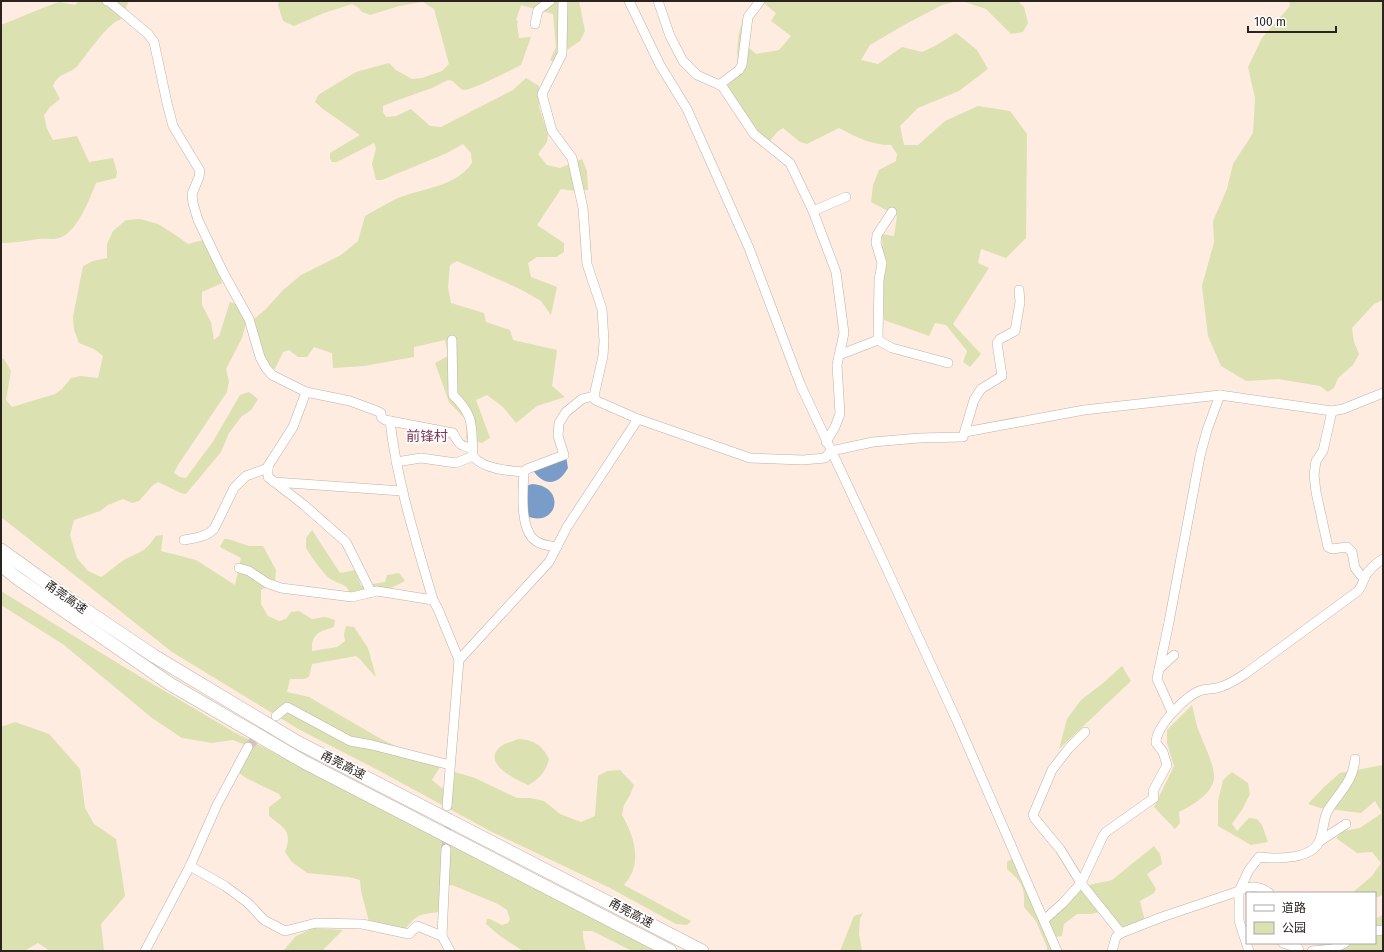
<svg xmlns="http://www.w3.org/2000/svg" width="1384" height="952" font-family="'Fira Sans','Noto Sans SC',sans-serif">
<style>
.green{fill:#dbe1b1}
.water{fill:#7a9cc8}
.lines{fill:none;stroke-linecap:round;stroke-linejoin:round}
.minor-tunnel{stroke:#d4c4ba;stroke-width:9;stroke-dasharray:9 4.5;stroke-linecap:butt}
.minor-casing{stroke:#c1b0a6;stroke-width:10}
.highway-casing{stroke:#c1b0a6;stroke-width:14}
.minor{stroke:#fff;stroke-width:9}
.highway{stroke:#fff;stroke-width:13}
.labels{text-anchor:middle;stroke-width:3.5;stroke-linejoin:round;paint-order:stroke}
.street-label{font-size:12px;fill:#2a231f;stroke:#fff}
.quarter-label{font-size:14px;fill:#7d3853;stroke:#fff}
</style>
<rect width="100%" height="100%" fill="#feece1"/>
<!-- green -->
<g class="green">
<path d="M79 1H129L120 20C110 21 86 55 79 64 71 75 59 71 53 86L60 99 50 107 44 115 47 129 53 140 77 136 89 162 113 158 117 172 116 178 96 183C90 198 77 233 59 238 52 240 45 238 38 239 26 241 13 243 1 243V25L45 7 59 2 75 5Z"/>
<path d="M279 1H579L585 31 580 41 559 55 554 62 550 60 556 47 553 14 521 5 516 20 518 21 517 24 519 38 531 37 521 65C511 70 473 90 464 90 458 89 455 80 449 80 444 81 437 86 432 88 416 94 399 99 383 106V112L386 117 396 116 411 109 430 126 441 127 513 90 526 78 539 86V107L548 134 547 142 538 154 547 165 560 168 582 159 587 171 588 190 575 191 561 189 537 225 564 243V252L556 257H537L528 263 531 277 557 287 551 315 541 301 520 289 457 261 450 265 448 287 451 303 484 313 486 322 510 330 513 340 557 350 552 386 565 397 537 406 516 423 503 407 487 395 476 400 490 438 482 443 466 439 467 421 449 402 435 363 448 356 445 340 414 347V357L364 366 333 368 332 353 314 347 307 357H298L289 350 283 352 275 369 269 367 260 346 254 319 265 310 283 290 301 275 341 255 358 241 365 216C376 210 387 203 398 198 423 188 456 187 472 163L471 153 463 144 447 153 382 180H376L372 164 376 148 374 143 337 162H332L330 159V153L360 135 323 109 315 102 318 95 356 72 389 63 396 70 412 79 422 78 442 71 449 64 434 9 423 2 399 6 370 15 362 12 359 8 352 4 324 13 294 26 283 21 278 5Z"/>
<path d="M761 1H958L942 5 904 25 870 45 861 60 878 64 902 47 922 52 935 46 956 33 977 50 988 69 959 91 918 108 900 126 904 145H918L945 121 978 106 1010 111 1027 134 1026 238 1006 258 981 249 978 263 989 268 953 324 981 354 970 367 963 362 967 351 946 325 935 323 929 336 884 320 882 234 894 236 897 216 871 202 873 185 879 170 896 161 897 154 891 145C871 145 856 137 839 128L807 144 800 142 783 128 777 132 770 141 759 136 727 86 738 75C737 55 736 36 744 17L747 46 756 54 779 50 791 36 771 21 776 13Z"/>
<polygon points="962,1 1018,1 1024,7 1028,23 1023,32 1011,34 986,9"/>
<polygon points="1289,1 1383,1 1383,300 1374,304 1352,328 1354,342 1359,354 1353,365 1338,378 1334,388 1328,392 1320,386 1278,379 1246,381 1221,366 1208,336 1202,286 1214,242 1213,221 1227,189 1233,164 1253,133 1255,98 1248,67 1262,38 1290,6"/>
<path d="M140 219 158 224 177 236 188 244 203 240 220 275 222 283 202 292V305L211 322 214 340 219 336 230 302 236 304 246 323 242 338 226 369 229 381 227 392 178 465 174 473 180 477 186 478 212 443 240 395 249 392 258 399 251 410 242 416 229 433 221 452 186 494 181 493 158 482 152 486 139 501 132 503 123 499 108 505 100 511 74 520 70 535 77 558 88 571 101 577C109 572 116 565 124 560 141 551 144 553 156 536L163 535 161 551 196 560 235 585 241 558 220 547 224 539H228L249 546H263L276 570 275 583 261 590V604L268 616 279 621 286 619 291 612 299 611 312 619 325 617 335 620 334 627C320 631 311 634 312 651L337 647 345 641 344 634 346 626 354 627 368 648 376 677C368 670 364 662 356 656L312 664 309 677 304 679H290L287 692 309 697 381 739 440 767 432 780 443 789H453L455 772 475 778 517 798H530L544 801 560 814 581 822 595 816 598 776 607 771 620 770 634 785 630 795 624 805 622 815C635 838 643 864 624 885L691 921 687 925 676 924 610 888 490 831 376 769 300 730 172 652 1 517V358L4 359 11 371 6 400 12 407 55 394 62 389 71 378 80 376 98 378 103 356 94 349 79 343 74 330 73 317 83 266 93 261 107 258V244L113 231 126 220Z"/>
<path d="M312 530 340 573 355 570 361 586 385 582 387 575 399 573 405 581 371 598 351 601C349 581 342 587 329 578 324 574 308 553 306 547 306 544 306 541 306 538Z"/>
<path d="M1 591 124 667 234 732 658 951H632L592 931H583V937L586 951H523L500 936 486 924 487 919H490L502 925 508 923 510 919 507 910 498 904 452 885H447L439 912C415 915 417 915 402 933L370 926 361 891 360 880 349 877 307 873 292 862 285 852C293 831 284 828 269 816V807L281 798 279 794 248 779 239 773 250 750 243 744 233 740 212 743 182 738 152 718 64 645 1 605Z"/>
<polygon points="1122,666 1131,681 1059,749 1067,719 1081,700 1102,684"/>
<path d="M1192 705C1194 712 1195 719 1197 726 1201 739 1216 766 1214 779 1212 794 1191 806 1179 812L1180 823 1175 829 1154 807 1174 766 1167 743V730Z"/>
<polygon points="15,722 49,734 80,769 85,808 94,824 116,839 121,869 125,896 101,924 104,951 50,951 38,943 24,951 1,951 1,727"/>
<path d="M518 739C534 740 542 745 549 759 547 770 539 780 528 785 517 780 484 765 498 749 503 743 512 742 518 739Z"/>
<polygon points="1383,765 1383,895 1375,898 1375,893 1352,893 1372,876 1381,863 1372,852 1357,853 1336,838 1343,831 1360,828 1382,813 1375,801 1361,813 1320,808 1308,804 1324,787 1340,773"/>
<polygon points="1232,772 1248,783 1250,794 1243,808 1232,824 1237,831 1249,818 1257,819 1262,825 1268,842 1251,845 1218,826 1218,801 1223,780"/>
<polygon points="1154,846 1160,854 1162,864 1147,874 1156,889 1154,893 1140,901 1145,921 1120,928 1106,910 1092,914 1077,914 1064,924 1062,936 1056,937 1049,921 1071,897 1089,885 1112,880"/>
<path d="M1013 858 1054 951H1047V947L1036 921 1024 907C1025 887 1022 882 1007 869V862Z"/>
<polygon points="863,913 860,919 859,934 862,951 840,951 854,916"/>
<polygon points="1383,915 1383,951 1317,951 1320,943 1375,943 1375,919"/>
<polygon points="314,928 343,930 322,951 283,951 296,936"/>
</g>
<!-- water -->
<g class="water">
<path d="M566 456 568 468C558 486 544 487 532 469Z"/>
<path d="M532 484C567 486 558 529 526 516V486Z"/>
</g>
<g class="lines">
<!-- minor-tunnel -->
<g class="minor-tunnel">
<polyline points="248,747 272,721"/>
<polyline points="446,849 447,806"/>
</g>
<defs>
<g id="minor">
<path d="M107 1 110 2 148 34 154 42 167 103 173 126 200 171 199 177 192 194 193 203 198 220 223 272 249 319 260 357 266 368 272 375 306 392 350 401 377 411 381 413V417L385 420 453 433C459 444 460 446 472 448"/>
<polyline points="563,1 562,54 542,94 552,131 572,158 583,208 587,264 602,309 604,341 603,356 594,396 595,400 638,419 750,458 803,460 825,458 831,451 873,442 919,438 963,437 974,400 981,389 1002,376 997,343 1000,339 1015,331 1020,302 1019,290"/>
<polyline points="629,1 660,65 687,109 749,248 801,386 885,565 957,721 1057,951"/>
<polyline points="658,1 670,36 683,61 697,75 722,86 754,134 790,163 813,211 836,272 844,333 837,365 840,414 835,427 826,442"/>
<polyline points="535,24 538,10 550,1"/>
<polyline points="719,85 739,70 742,65 748,17 760,1"/>
<polyline points="813,211 846,197"/>
<path d="M452 340 453 395C476 417 471 427 473 456 482 469 510 471 524 472"/>
<polyline points="878,340 879,280 882,263 876,243 877,235 892,212"/>
<polyline points="839,355 878,340 892,348 948,363"/>
<polyline points="306,392 293,427 268,466 268,477 304,505 346,542 371,592"/>
<polyline points="1332,411 1323,451 1316,461 1314,475 1316,492 1328,547 1332,549 1347,547 1352,552 1355,568 1364,579"/>
<path d="M390 421C397 482 416 541 433 600"/>
<polyline points="965,432 1084,410 1220,395 1332,411 1343,409 1383,393"/>
<polyline points="396,462 421,458 456,463 473,456"/>
<polyline points="274,482 402,491"/>
<path d="M184 540C196 538 206 537 214 529L234 488 246 476 268 468"/>
<path d="M557 547C550 546 541 545 536 541 519 530 523 489 524 472L527 469 564 455 558 436 559 423 566 412 582 399 594 396"/>
<polyline points="239,568 249,571 267,583 281,588 352,597 377,591 433,600 438,609 459,660"/>
<polyline points="1159,669 1174,655"/>
<polyline points="1172,712 1157,679 1169,622 1200,456 1207,430 1220,395"/>
<polyline points="276,716 287,707 350,741 372,745 450,765"/>
<polyline points="1085,732 1069,748 1052,770 1033,815 1035,819 1060,849 1081,883 1121,933"/>
<polyline points="447,806 459,660 549,562 567,527 638,419"/>
<polyline points="1320,841 1346,824"/>
<polyline points="446,849 442,936 450,951"/>
<polyline points="190,866 225,886 248,903 264,920 285,931 316,923 362,924 409,934 417,926 442,936"/>
<path d="M1044 920 1063 903 1081 883 1103 836 1106 832 1154 798 1153 791 1167 765 1163 752 1156 743C1156 726 1186 695 1202 690 1207 689 1212 689 1217 688 1227 686 1237 679 1245 674L1358 591C1362 586 1362 584 1364 579 1367 571 1376 563 1383 559"/>
<polyline points="1375,931 1383,930"/>
<polyline points="1283,943 1298,948 1299,951"/>
<polyline points="145,951 190,866 217,805 248,747"/>
<path d="M1112 951 1116 937 1121 933 1162 917 1239 891C1250 886 1259 885 1269 893"/>
<path d="M1249 951 1239 921V891L1249 870 1259 857C1276 859 1314 860 1320 839 1324 830 1323 819 1328 810 1340 791 1353 782 1355 759"/>
<polyline points="1312,951 1332,949 1345,943"/>
</g>
<g id="highway">
<polyline points="1,550 69,599 154,656 297,742 702,951"/>
<polyline points="1,565 17,578 170,684 304,762 670,951"/>
</g>
</defs>
<!-- minor casing -->
<use href="#minor" class="minor-casing"/>
<!-- highway casing -->
<use href="#highway" class="highway-casing"/>
<!-- minor -->
<use href="#minor" class="minor"/>
<!-- highway -->
<use href="#highway" class="highway"/>
</g>
<g class="labels">
<!-- street labels -->
<g class="street-label">
<text transform="translate(66 597) rotate(35)" y="4">甬莞高速</text>
<text transform="translate(343 765) rotate(27)" y="4">甬莞高速</text>
<text transform="translate(631 913) rotate(28)" y="4">甬莞高速</text>
</g>
<!-- quarter labels -->
<g class="quarter-label">
<text x="427" y="441">前锋村</text>
</g>
</g>
<!-- border -->
<rect width="1384" height="952" fill="none" stroke="#2a231f" stroke-width="4"/>
<!-- legend -->
<rect x="1246" y="892" width="130" height="52" fill="#ffffff" stroke="#aaa7a5"/>
<rect x="1254" y="905" width="20" height="6" fill="#ffffff" stroke="#aaa7a5"/>
<text x="1282" y="912" font-size="12" fill="#2a231f">道路</text>
<rect x="1254" y="922" width="20" height="12" fill="#dbe1b1" stroke="#aaa7a5"/>
<text x="1282" y="932" font-size="12" fill="#2a231f">公园</text>
<!-- scale -->
<path d="M1248 26v6h88v-6" fill="none" stroke="#2a231f" stroke-width="2"/>
<text x="1254" y="26" font-size="12" fill="#2a231f" stroke="#ffffff" stroke-width="3" paint-order="stroke">100 m</text>
</svg>
